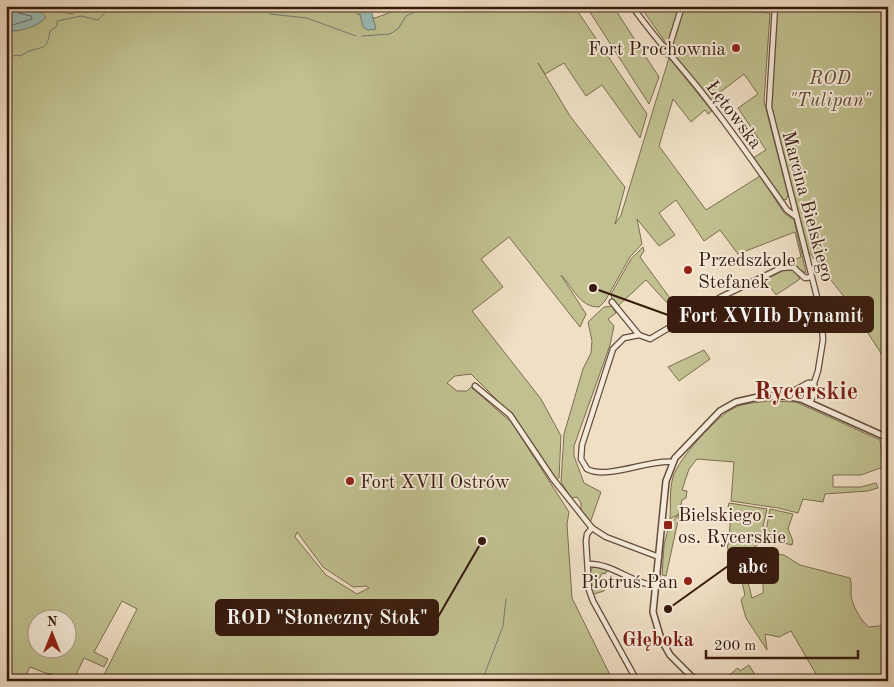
<svg xmlns="http://www.w3.org/2000/svg" width="894" height="687" font-family="'Old Standard TT',serif">
<style>
.green{fill:#c0c090;stroke:#7c6d4e;fill-rule:evenodd}
.water{fill:#9abcb5;stroke:#727b72}
.lines{fill:none;stroke-linecap:round;stroke-linejoin:round}
.shore{stroke:#686b61;stroke-width:1}
.stream{stroke:#727b72;stroke-width:1}
.minor-casing{stroke:#654b3b;stroke-width:7}
.tertiary-casing{stroke:#654b3b;stroke-width:8}
.minor{stroke:#f5ead9;stroke-width:4.5}
.tertiary{stroke:#f5ead9;stroke-width:5}
.poi-dot{fill:#8f2418;stroke:#f5ead9;stroke-width:2}
.labels{text-anchor:middle;stroke-width:4;stroke-linejoin:round;paint-order:stroke}
.poi-label{font-size:19px;fill:#371a0d;stroke:#f5ead9;text-anchor:start}
.park-label{font-size:19px;font-style:italic;fill:#604c34;stroke:#f5ead9}
.street-label{font-size:19px;fill:#371a0d;stroke:#f5ead9}
.neighbourhood-label{font-size:20px;font-weight:bold;fill:#7a1f14;stroke:#f5ead9}
.district-label{font-size:24px;font-weight:bold;fill:#7a1f14;stroke:#f5ead9}
.leader{fill:none;stroke:#371a0d;stroke-width:2}
.callout-dot{fill:#371a0d;stroke:#f5ead9;stroke-width:2}
.callout{fill:#371a0d;stroke:#371a0d;stroke-width:2}
.callout-label{font-size:20px;text-anchor:middle;font-weight:bold;fill:#fff}
</style>
<rect width="100%" height="100%" fill="#f0dfc5"/>
<filter id="stains"><feTurbulence type="fractalNoise" baseFrequency=".004" numOctaves="4"/><feColorMatrix values="0 0 0 0 .2 0 0 0 0 .09 0 0 0 0 .02 0 0 0 .5 -.17"/></filter>
<radialGradient id="worn" r=".72"><stop offset=".6" stop-color="#630" stop-opacity="0"/><stop offset="1" stop-color="#630" stop-opacity=".3"/></radialGradient>
<!-- green -->
<g class="green">
<path d="M6 6H24L73 14 78 6H353L357 14 375 18 394 11 392 6H574L647 114 640 138 602 85 586 96 564 63 545 74 538 63 570 116 625 187 615 224 621 215 669 58 712 111 708 114 705 110 691 122 673 99 659 146 706 210 760 176 784 213 794 220 806 273 792 265H782L801 257 795 232 738 254 720 230 704 241 676 200 659 213 675 235 659 246 637 219 642 244 630 257 605 301 599 307C579 307 574 288 561 275L586 314 580 327 509 237 481 259 503 287 472 311 541 399 561 436 559 478 557 480 507 410 471 374 455 376 447 383 457 391H467L471 387 512 423 569 512 567 524 572 598 613 681H101L137 609 122 601 94 652 108 659 104 667 84 658 73 681H51L53 676 30 667 23 681H6ZM297 532 323 567 353 587 366 586 369 588 357 594 326 575 295 537ZM38 620H68V650H38Z"/>
<polygon points="586,6 613,6 659,77 649,104"/>
<polygon points="640,6 680,6 668,46"/>
<polygon points="685,6 752,6 753,12 770,13 764,101 788,195 786,200 782,199 753,158 766,150 738,108 758,94 744,74 710,100 669,51"/>
<polygon points="776,6 868,6 871,10 877,6 888,6 888,364 846,299 807,250 771,105"/>
<polygon points="643,247 644,251 640,257 683,316 681,318 646,280 618,306 612,299 611,294 631,259"/>
<polygon points="786,269 795,271 800,279 776,295 765,280"/>
<polygon points="612,306 616,313 608,319 614,326 610,345 574,446 574,456 584,483 601,492 590,523 581,510 581,503 577,497 571,498 561,482 564,434 583,369 591,353 592,341 588,322 604,307"/>
<polygon points="704,350 710,359 679,381 668,367"/>
<path d="M768 401 796 402 880 440 883 467 861 475H833V487H861L876 483 878 488 868 491 825 494 823 502 803 499 798 513 778 508 731 501 734 462 697 459 689 469 682 490 687 491 686 498 682 500 679 514 670 519C671 504 669 491 673 477 678 459 717 416 734 408 744 403 756 403 768 401Z"/>
<polygon points="729,503 767,509 759,544 741,556 730,559 727,545 729,544 731,508 728,507"/>
<polygon points="770,509 793,514 788,529 793,541 792,545 775,541 764,542"/>
<polygon points="678,515 679,516 666,576 662,575 664,545 670,521 673,521"/>
<path d="M777 554 784 555 800 565 850 578C852 585 851 588 851 594 851 603 861 622 869 627L888 625V681H820L791 631 779 637 765 634 767 650 746 618 741 600 745 595 742 582 737 583 740 580 735 560 742 559 752 598 763 593C765 579 755 572 763 558Z"/>
<polygon points="594,566 608,570 605,574 602,573 598,581 606,586 604,591 594,594 591,591 590,571"/>
<polygon points="749,665 759,681 722,681 738,668 740,671"/>
</g>
<!-- water -->
<g class="water">
<path d="M6 7 41 12 46 17C39 27 19 32 7 31Z"/>
<polygon points="363,8 368,7 371,10 376,29 368,30 363,27 359,10"/>
</g>
<g class="lines">
<!-- shore -->
<polyline class="shore" points="6,27 32,19 31,16 18,13 15,6"/>
<!-- stream -->
<g class="stream">
<polyline points="268,6 270,14 307,18 356,36"/>
<polyline points="362,36 390,34 398,29 406,16 428,6"/>
<path d="M6 59 16 55 21 56C37 43 47 56 50 31L57 26V21L81 16 98 20 111 6"/>
<polyline points="482,681 503,626 506,599"/>
</g>
<defs>
<g id="minor">
<path d="M632 6C650 32 670 54 690 78 725 120 756 166 787 210L795 216"/>
<polyline points="775,6 769,107 821,313 823,340 818,371 814,383 815,391 810,403"/>
<polyline points="667,54 682,6"/>
<polyline points="612,302 639,335 650,339 721,297 781,268 793,267 805,278 811,277"/>
<path d="M639 335 624 338 613 349 582 445 581 459 587 469C607 480 649 459 673 462"/>
<polyline points="475,386 510,415 553,479 592,528 606,537 659,557"/>
<polyline points="784,396 808,383 814,383"/>
<polyline points="592,528 587,534 586,541 589,590 593,601 637,681"/>
<path d="M588 564C611 563 632 583 655 586"/>
<polyline points="48,681 50,677"/>
</g>
<polyline id="tertiary" points="696,681 670,655 661,639 653,612 666,481 675,458 720,411 736,402 758,397 784,396 801,399 888,438"/>
</defs>
<!-- minor casing -->
<use href="#minor" class="minor-casing"/>
<!-- tertiary casing -->
<use href="#tertiary" class="tertiary-casing"/>
<!-- minor -->
<use href="#minor" class="minor"/>
<!-- tertiary -->
<use href="#tertiary" class="tertiary"/>
</g>
<!-- markers -->
<g class="poi-dot">
<circle cx="736" cy="48" r="5"/>
<circle cx="688" cy="270" r="5"/>
<circle cx="350" cy="481" r="5"/>
<rect x="663" y="520" width="10" height="10" rx="2.5"/>
<circle cx="688" cy="581" r="5"/>
</g>
<g class="labels">
<!-- poi labels -->
<g class="poi-label">
<text x="726" y="55" text-anchor="end">Fort Prochownia</text>
<text x="698" y="266">Przedszkole<tspan x="698" dy="22">Stefanek</tspan></text>
<text x="360" y="488">Fort XVII Ostrów</text>
<text x="678" y="521">Bielskiego -<tspan x="678" dy="22">os. Rycerskie</tspan></text>
<text x="678" y="588" text-anchor="end">Piotruś Pan</text>
</g>
<!-- park labels -->
<g class="park-label">
<text x="830" y="84">ROD<tspan x="830" dy="22">"Tulipan"</tspan></text>
</g>
<!-- street labels -->
<g class="street-label">
<text transform="translate(735 114) rotate(53)" y="7">Łętowska</text>
<text transform="translate(809 206) rotate(75)" y="7">Marcina Bielskiego</text>
</g>
<!-- neighbourhood labels -->
<g class="neighbourhood-label">
<text x="658" y="646">Głęboka</text>
</g>
<!-- district labels -->
<g class="district-label">
<text x="806" y="399">Rycerskie</text>
</g>
</g>
<!-- callouts -->
<path class="leader" d="M593 288L668 315M668 609L728 566M482 541L438 617"/>
<g class="callout-dot">
<circle cx="593" cy="288" r="5"/>
<circle cx="668" cy="609" r="5"/>
<circle cx="482" cy="541" r="5"/>
</g>
<g class="callout">
<rect x="668" y="297" width="205" height="35" rx="5"/>
<rect x="728" y="548" width="50" height="35" rx="5"/>
<rect x="216" y="600" width="222" height="35" rx="5"/>
</g>
<g class="callout-label">
<text x="771" y="322">Fort XVIIb Dynamit</text>
<text x="753" y="573">abc</text>
<text x="327" y="624">ROD "Słoneczny Stok"</text>
</g>
<!-- margin -->
<rect width="894" height="687" fill="none" stroke="#f0dfc5" stroke-width="25"/>
<rect x="8" y="8" width="879" height="672" fill="none" stroke="#371a0d" stroke-width="2.5"/>
<rect x="12" y="12" width="869" height="662" fill="none" stroke="#371a0d"/>
<!-- north arrow -->
<g transform="translate(52 634)"><circle r="24" fill="#f5ead9" stroke="#a99787"/>
<path d="M0-4L9 19L0 12L-9 19Z" fill="#8f2418"/>
<text y="-8" font-size="14" font-weight="bold" text-anchor="middle" fill="#371a0d">N</text>
</g>
<!-- scale -->
<path d="M706 650v8h152v-8" fill="none" stroke="#371a0d" stroke-width="2.5"/>
<text x="714" y="650" font-size="15" fill="#371a0d" stroke="#f5ead9" stroke-width="4" paint-order="stroke">200 m</text>
<rect width="100%" height="100%" filter="url(#stains)"/>
<rect width="100%" height="100%" fill="url(#worn)"/>
</svg>
